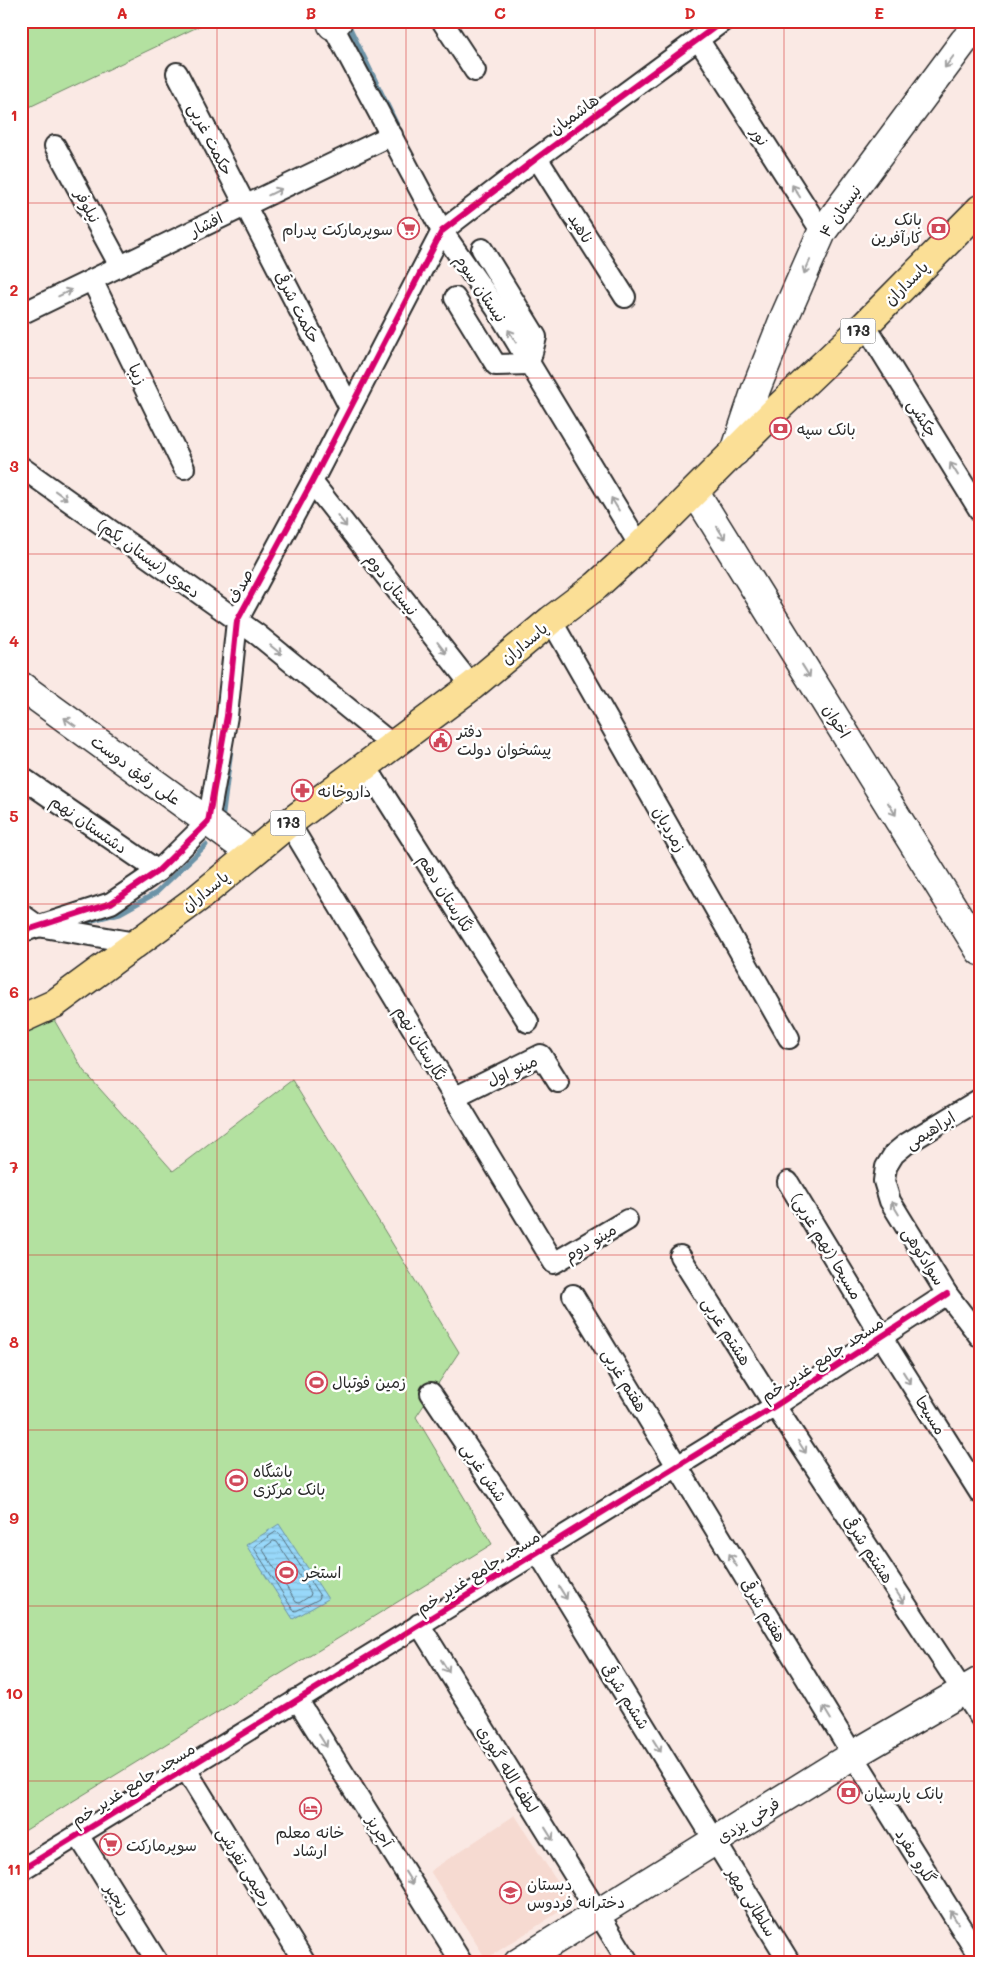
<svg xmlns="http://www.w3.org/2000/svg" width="1001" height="1984" font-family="Mali,'Playpen Sans Arabic',sans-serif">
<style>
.built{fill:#f6dad1}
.park{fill:#b3e1a0;stroke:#6f8666}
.water{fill:url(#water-rules);stroke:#6c93a7}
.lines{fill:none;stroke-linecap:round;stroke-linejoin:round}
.shore{stroke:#57707e;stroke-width:1}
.stream{stroke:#6c93a7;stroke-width:5}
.street-casing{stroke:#2b2b2b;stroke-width:24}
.secondary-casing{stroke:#2b2b2b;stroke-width:31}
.primary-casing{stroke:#2b2b2b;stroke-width:31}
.street{stroke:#fff;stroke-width:20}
.secondary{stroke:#fff;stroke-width:28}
.primary{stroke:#fbdf96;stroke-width:28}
.cycleway-casing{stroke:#fff;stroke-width:9}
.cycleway{stroke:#d6006c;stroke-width:6}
.oneway{stroke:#a0a0a0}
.grid{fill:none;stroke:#d62828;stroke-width:1;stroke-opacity:0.55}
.labels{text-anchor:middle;stroke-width:5;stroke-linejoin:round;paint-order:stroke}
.shield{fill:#fff;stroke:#6b6b6b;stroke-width:1}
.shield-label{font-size:15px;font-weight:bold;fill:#2b2b2b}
.street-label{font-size:16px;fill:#2b2b2b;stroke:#fff}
.poi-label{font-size:16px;fill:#2b2b2b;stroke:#fff;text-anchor:start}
.neatline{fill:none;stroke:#d62828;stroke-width:2}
.grid-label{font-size:16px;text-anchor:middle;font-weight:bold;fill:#d62828}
</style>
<defs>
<pattern id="water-rules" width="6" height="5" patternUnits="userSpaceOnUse" patternTransform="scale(1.25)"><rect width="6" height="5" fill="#98d8fa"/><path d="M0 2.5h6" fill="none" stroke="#83bad6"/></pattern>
</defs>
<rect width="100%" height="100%" fill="#fae9e4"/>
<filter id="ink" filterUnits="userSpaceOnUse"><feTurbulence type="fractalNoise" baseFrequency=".02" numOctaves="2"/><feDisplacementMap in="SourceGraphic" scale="10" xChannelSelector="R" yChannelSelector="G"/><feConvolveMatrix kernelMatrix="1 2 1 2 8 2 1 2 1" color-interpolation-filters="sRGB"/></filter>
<g filter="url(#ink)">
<!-- built -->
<g class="built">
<polygon points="515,1815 571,1904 486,1959 430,1871"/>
<polygon points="599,1953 605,1963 582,1963"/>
</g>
<!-- park -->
<g class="park">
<polygon points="21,21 210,21 21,111"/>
<polygon points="53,1018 83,1070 173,1171 292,1080 459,1352 416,1417 492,1544 21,1833 21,1035"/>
</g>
<!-- water -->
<polygon class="water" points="279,1524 328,1599 293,1619 246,1545"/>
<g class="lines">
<!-- shore -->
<g class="shore">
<polygon points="276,1532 279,1533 320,1596 319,1599 296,1611 293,1610 254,1548 255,1546"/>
<polygon points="274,1541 277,1542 311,1593 310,1596 299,1603 296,1602 263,1550 264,1548"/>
</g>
<!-- stream -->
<g class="stream">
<polyline points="349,26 399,129"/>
<polyline points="222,821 231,750"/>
<polyline points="81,923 120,913 156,893 206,845"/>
</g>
<defs>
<g id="street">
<polyline points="330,21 442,231 496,308 640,546"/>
<polyline points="442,21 475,71"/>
<polyline points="698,39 822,232"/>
<polyline points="177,73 350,408"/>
<polyline points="55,146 120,266"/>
<polyline points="537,158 625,297"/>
<polyline points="92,280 184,468"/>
<polyline points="455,298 496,365 529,364 536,337 482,249"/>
<polyline points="21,314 392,135"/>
<polyline points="865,325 980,511"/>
<polyline points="21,467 258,635 393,745"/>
<polyline points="312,482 472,686"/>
<polyline points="551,620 789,1038"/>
<polyline points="365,765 528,1022"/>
<polyline points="21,777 158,871"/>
<polyline points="289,823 554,1263 627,1220"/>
<polyline points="21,914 38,926 136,943"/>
<polyline points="21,932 111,903 158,871 208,822 227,716 237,621 312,482 442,231 537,158 723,21"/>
<polyline points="454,1098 541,1055 558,1082"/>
<polyline points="980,1099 906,1144 894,1154 886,1167 884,1181 890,1201 947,1294 980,1337"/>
<polyline points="788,1182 881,1336 980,1493"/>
<polyline points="680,1256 775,1406 980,1717"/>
<polyline points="573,1295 853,1755 980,1958"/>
<polyline points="431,1393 537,1551 790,1963"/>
<polyline points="419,1624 629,1963"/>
<polyline points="297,1699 462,1963"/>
<polyline points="185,1768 305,1963"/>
<polyline points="78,1835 158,1963"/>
<polyline points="21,1870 775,1406 947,1294"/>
</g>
<g id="secondary">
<polyline points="332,25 338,21"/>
<polyline points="735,452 756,389 785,316 822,232 964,41 980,24"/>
<polyline points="695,492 980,951"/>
<polyline points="21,686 251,853"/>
<polyline points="518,1963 853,1755 980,1681"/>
</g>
<polyline id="primary" points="21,1019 54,1004 198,898 289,823 472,686 551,620 596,586 640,546 779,407 865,325 980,209"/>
</defs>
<!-- street casing -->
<use href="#street" class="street-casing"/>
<!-- secondary casing -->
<use href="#secondary" class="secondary-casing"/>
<!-- primary casing -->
<use href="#primary" class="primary-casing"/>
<!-- street -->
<use href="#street" class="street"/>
<!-- secondary -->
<use href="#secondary" class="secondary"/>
<!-- primary -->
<use href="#primary" class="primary"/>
<defs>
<g id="cycleway">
<polyline points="21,932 111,903 158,871 208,822 227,716 237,621 312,482 442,231 537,158 723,21"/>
<polyline points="21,1870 775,1406 947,1294"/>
</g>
</defs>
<!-- cycleway casing -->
<use href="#cycleway" class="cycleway-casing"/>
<!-- cycleway -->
<use href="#cycleway" class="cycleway"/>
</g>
<!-- one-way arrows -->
<defs><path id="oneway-shaft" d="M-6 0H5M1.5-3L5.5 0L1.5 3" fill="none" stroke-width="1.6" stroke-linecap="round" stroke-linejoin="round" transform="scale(1.25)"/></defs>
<g class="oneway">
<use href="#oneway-shaft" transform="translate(949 62) rotate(127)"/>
<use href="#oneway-shaft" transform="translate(796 191) rotate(-123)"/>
<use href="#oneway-shaft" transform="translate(275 192) rotate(-26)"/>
<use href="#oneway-shaft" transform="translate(807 267) rotate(114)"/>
<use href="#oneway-shaft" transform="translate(65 293) rotate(-26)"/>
<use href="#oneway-shaft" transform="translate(512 336) rotate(-121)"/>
<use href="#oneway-shaft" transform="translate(954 469) rotate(-122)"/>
<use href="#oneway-shaft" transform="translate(61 495) rotate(36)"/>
<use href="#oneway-shaft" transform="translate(615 504) rotate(-121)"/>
<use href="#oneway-shaft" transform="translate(342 521) rotate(52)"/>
<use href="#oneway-shaft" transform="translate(721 533) rotate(58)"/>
<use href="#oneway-shaft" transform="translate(442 648) rotate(52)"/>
<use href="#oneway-shaft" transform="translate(276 650) rotate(39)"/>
<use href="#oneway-shaft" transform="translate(806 671) rotate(58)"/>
<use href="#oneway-shaft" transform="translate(70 722) rotate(-144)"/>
<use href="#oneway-shaft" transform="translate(892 809) rotate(58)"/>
<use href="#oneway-shaft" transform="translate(895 1208) rotate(-121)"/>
<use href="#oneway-shaft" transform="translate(907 1378) rotate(58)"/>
<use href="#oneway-shaft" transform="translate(802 1447) rotate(57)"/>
<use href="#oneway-shaft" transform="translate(733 1560) rotate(-121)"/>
<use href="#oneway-shaft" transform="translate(563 1593) rotate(58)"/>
<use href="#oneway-shaft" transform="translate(900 1597) rotate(57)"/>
<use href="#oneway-shaft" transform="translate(445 1666) rotate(58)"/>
<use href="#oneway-shaft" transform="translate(827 1713) rotate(-121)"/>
<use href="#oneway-shaft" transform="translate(323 1741) rotate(58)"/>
<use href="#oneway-shaft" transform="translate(657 1746) rotate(58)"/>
<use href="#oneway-shaft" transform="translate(549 1834) rotate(58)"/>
<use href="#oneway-shaft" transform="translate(409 1878) rotate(58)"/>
<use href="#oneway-shaft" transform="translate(954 1917) rotate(-122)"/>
</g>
</g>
<!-- grid -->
<path class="grid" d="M217 21V1963M406 21V1963M595 21V1963M784 21V1963M21 203H980M21 378H980M21 554H980M21 729H980M21 904H980M21 1080H980M21 1255H980M21 1430H980M21 1606H980M21 1781H980"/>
<!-- icons -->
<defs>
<symbol id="bank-ring" viewBox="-11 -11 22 22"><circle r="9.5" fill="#fff" stroke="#d1495b" stroke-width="1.5"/><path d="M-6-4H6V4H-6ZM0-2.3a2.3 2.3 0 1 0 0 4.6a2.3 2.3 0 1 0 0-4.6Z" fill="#d1495b"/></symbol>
<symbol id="supermarket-ring" viewBox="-11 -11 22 22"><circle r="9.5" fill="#fff" stroke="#d1495b" stroke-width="1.5"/><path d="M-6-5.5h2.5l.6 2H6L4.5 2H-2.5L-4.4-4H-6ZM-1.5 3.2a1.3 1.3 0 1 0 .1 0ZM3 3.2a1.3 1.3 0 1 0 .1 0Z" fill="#d1495b"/></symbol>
<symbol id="civic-ring" viewBox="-11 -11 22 22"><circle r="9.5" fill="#fff" stroke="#d1495b" stroke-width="1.5"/><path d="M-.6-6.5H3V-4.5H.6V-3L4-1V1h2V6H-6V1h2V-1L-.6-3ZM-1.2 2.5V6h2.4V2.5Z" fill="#d1495b"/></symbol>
<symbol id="pharmacy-ring" viewBox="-11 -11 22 22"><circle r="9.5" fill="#fff" stroke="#d1495b" stroke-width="1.5"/><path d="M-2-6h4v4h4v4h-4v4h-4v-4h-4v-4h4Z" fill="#d1495b"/></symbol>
<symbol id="stadium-ring" viewBox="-11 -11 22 22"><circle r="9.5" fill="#fff" stroke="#d1495b" stroke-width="1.5"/><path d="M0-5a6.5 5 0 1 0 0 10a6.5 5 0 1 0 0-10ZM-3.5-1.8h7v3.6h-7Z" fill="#d1495b"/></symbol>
<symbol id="hotel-ring" viewBox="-11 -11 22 22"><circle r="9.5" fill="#fff" stroke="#d1495b" stroke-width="1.5"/><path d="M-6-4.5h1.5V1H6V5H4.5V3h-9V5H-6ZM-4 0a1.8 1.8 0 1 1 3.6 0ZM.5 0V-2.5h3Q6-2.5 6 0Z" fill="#d1495b"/></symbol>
<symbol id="school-ring" viewBox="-11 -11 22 22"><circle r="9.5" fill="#fff" stroke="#d1495b" stroke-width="1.5"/><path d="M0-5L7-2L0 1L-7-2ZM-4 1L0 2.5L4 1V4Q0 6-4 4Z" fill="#d1495b"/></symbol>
</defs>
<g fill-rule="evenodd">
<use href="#bank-ring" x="926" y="216" width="25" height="25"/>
<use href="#supermarket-ring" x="396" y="216" width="25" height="25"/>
<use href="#bank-ring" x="768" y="416" width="25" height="25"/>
<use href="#civic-ring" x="428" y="728" width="25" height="25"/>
<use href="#pharmacy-ring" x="290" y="778" width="25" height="25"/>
<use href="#stadium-ring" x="304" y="1370" width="25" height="25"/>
<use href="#stadium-ring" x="224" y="1468" width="25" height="25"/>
<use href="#stadium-ring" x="274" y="1560" width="25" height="25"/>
<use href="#bank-ring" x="836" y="1780" width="25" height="25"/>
<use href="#hotel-ring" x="298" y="1796" width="25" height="25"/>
<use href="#supermarket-ring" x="98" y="1832" width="25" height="25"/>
<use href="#school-ring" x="498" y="1880" width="25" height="25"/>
</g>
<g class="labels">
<!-- shield labels -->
<g class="shield">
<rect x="840.5" y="318.5" width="35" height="25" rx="4"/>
<rect x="270.5" y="810.5" width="35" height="25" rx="4"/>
</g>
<g class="shield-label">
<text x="858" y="336">173</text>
<text x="288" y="828">173</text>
</g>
<!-- street labels -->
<g class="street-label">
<text transform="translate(574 114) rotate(-36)" y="6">هاشمیان</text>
<text transform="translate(760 136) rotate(57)" y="6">نور</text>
<text transform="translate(211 139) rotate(63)" y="6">حکمت غربی</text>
<text transform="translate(88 206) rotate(62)" y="6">نیلوفر</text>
<text transform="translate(840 211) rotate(-55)" y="6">نیستان ۴</text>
<text transform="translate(206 224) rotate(-26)" y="6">افشار</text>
<text transform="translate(581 228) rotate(58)" y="6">ناهید</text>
<text transform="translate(906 283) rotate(-45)" y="6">پاسداران</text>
<text transform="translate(481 288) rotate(56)" y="6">نیستان سوم</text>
<text transform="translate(298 307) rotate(63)" y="6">حکمت شرقی</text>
<text transform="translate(138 374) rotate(64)" y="6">زیبا</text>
<text transform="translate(923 418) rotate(58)" y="6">چکشی</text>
<text transform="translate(149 558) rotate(36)" y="6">دعوی (نیستان یکم)</text>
<text transform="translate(392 584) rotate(52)" y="6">نیستان دوم</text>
<text transform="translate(240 586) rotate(-62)" y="6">صدف</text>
<text transform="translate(524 643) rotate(-40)" y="6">پاسداران</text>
<text transform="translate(837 721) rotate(58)" y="6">اخوان</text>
<text transform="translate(136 770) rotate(36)" y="6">علی رفیق دوست</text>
<text transform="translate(89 824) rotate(35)" y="6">دشتستان نهم</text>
<text transform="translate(670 829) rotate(60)" y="6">زمردیان</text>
<text transform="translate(205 891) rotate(-39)" y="6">پاسداران</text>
<text transform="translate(446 893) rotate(58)" y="6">نگارستان دهم</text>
<text transform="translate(421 1043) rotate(59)" y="6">نگارستان نهم</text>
<text transform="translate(512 1070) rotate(-24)" y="6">مینو اول</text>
<text transform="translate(930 1130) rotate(-32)" y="6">ابراهیمی</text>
<text transform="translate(590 1242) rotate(-31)" y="6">مینو دوم</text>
<text transform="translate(827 1246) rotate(59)" y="6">مسیحا (نهم غربی)</text>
<text transform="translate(924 1256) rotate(58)" y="6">سوادکوهی</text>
<text transform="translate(727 1331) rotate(58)" y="6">هشتم غربی</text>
<text transform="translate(822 1359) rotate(-33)" y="6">مسجد جامع غدیر خم</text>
<text transform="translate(625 1380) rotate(59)" y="6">هفتم غربی</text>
<text transform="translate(931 1415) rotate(58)" y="6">مسیحا</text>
<text transform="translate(484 1472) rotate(56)" y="6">شش غربی</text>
<text transform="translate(869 1549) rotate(57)" y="6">هشتم شرقی</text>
<text transform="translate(478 1572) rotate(-32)" y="6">مسجد جامع غدیر خم</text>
<text transform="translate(764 1610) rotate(59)" y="6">هفتم شرقی</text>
<text transform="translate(626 1696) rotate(58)" y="6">ششم شرقی</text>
<text transform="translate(508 1769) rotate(58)" y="6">لطف الله گیوری</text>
<text transform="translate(133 1784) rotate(-32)" y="6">مسجد جامع غدیر خم</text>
<text transform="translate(748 1820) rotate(-32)" y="6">فرخی یزدی</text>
<text transform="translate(380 1831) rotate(58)" y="6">آجرپز</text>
<text transform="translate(916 1856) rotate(58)" y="6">گلرو مفرد</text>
<text transform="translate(245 1866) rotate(58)" y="6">رحیمی تفرشی</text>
<text transform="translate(118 1899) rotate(58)" y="6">رنجبر</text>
<text transform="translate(752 1902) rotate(58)" y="6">سلطانی مهر</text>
</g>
<!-- poi labels -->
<g class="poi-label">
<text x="922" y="225" text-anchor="end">بانک<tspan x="922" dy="18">کارآفرین</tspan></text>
<text x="393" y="235" text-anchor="end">سوپرمارکت پدرام</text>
<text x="797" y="435">بانک سپه</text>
<text x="457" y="737">دفتر<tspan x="457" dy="18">پیشخوان دولت</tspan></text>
<text x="318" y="797">داروخانه</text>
<text x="332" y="1388">زمین فوتبال</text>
<text x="253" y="1477">باشگاه<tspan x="253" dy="18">بانک مرکزی</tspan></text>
<text x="303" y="1578">استخر</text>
<text x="864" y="1799">بانک پارسیان</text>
<text x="310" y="1838" text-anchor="middle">خانه معلم<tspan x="310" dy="18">ارشاد</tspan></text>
<text x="126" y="1851">سوپرمارکت</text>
<text x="527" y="1890">دبستان<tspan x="527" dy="18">دخترانه فردوس</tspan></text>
</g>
</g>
<!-- margin -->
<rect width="1001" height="1984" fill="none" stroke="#fff" stroke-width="55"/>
<rect x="28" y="28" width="946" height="1928" class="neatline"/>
<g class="grid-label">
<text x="122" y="19">A</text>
<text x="311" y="19">B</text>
<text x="500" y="19">C</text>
<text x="690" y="19">D</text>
<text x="879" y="19">E</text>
<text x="14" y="121">1</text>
<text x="14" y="296">2</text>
<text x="14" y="472">3</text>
<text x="14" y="647">4</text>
<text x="14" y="822">5</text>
<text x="14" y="998">6</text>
<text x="14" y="1173">7</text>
<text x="14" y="1348">8</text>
<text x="14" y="1524">9</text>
<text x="14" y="1699">10</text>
<text x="14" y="1875">11</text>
</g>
</svg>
